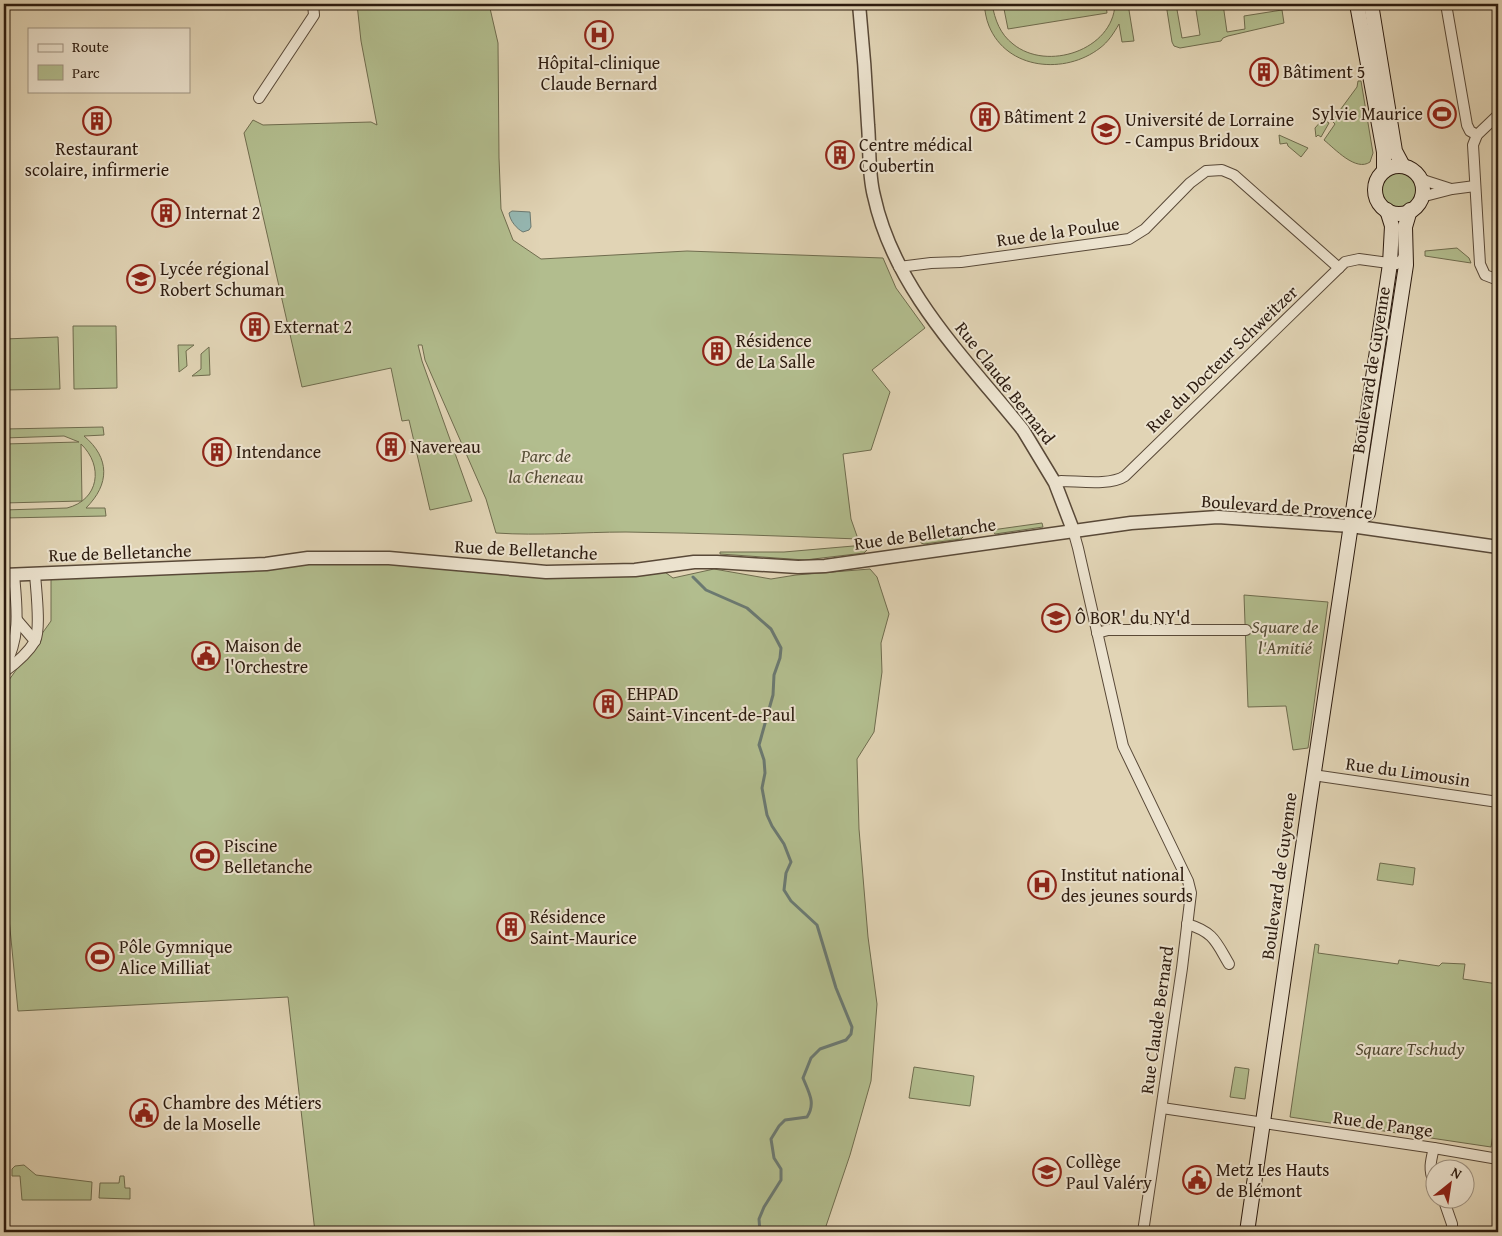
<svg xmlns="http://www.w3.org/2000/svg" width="1502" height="1236" font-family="'Gentium Book Plus',serif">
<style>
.green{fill:#b2bd8e;stroke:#6f6c4e}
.water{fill:#95b7b2;stroke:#6b7971}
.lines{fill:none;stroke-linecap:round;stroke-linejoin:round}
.stream{stroke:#6b7971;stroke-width:3}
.minor-casing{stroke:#594938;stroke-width:12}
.tertiary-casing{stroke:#594938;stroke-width:15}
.secondary-casing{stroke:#2c1b0f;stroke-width:16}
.minor{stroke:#ece3cf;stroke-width:10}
.tertiary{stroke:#ece3cf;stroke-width:12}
.secondary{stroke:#ece3cf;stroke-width:14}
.labels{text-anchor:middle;stroke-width:4;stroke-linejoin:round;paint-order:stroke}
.poi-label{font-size:18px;fill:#2c1b0f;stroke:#ece3cf;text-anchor:start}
.street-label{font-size:18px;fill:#2c1b0f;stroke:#ece3cf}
.park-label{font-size:18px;font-style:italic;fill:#544c35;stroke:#ece3cf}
</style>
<rect width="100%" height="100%" fill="#e1d4b5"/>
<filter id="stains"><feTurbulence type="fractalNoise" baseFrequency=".004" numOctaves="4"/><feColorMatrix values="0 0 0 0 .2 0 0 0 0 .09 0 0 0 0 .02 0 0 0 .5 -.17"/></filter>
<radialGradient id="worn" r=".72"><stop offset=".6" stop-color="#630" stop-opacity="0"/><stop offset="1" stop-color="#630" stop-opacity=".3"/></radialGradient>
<!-- green -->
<g class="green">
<path d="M357 4H489L498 43 499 158 501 209 513 240 541 259 687 251 883 258 896 288 925 328 872 370 890 392 871 450 843 454 851 519 858 539C781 536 703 533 626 532 582 532 539 536 496 533L486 499 425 360 422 345H418L422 361 472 501 430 510 409 420 402 421 391 368 302 387 244 133 253 120 263 125 371 122 377 125 361 41Z"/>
<path d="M984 4H992C995 20 1000 34 1013 44 1047 72 1113 50 1115 4H1128L1134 41 1122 42 1119 24C1114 33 1108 42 1100 48 1065 75 1007 70 989 26 986 19 985 11 984 4Z"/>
<polygon points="1003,4 1106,4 1107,13 1008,29"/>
<polygon points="1166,4 1176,4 1182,38 1200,35 1195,4 1223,4 1227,32 1245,29 1244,16 1282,10 1284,23 1228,36 1223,38 1221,41 1180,48 1174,46 1172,42"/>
<path d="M1358 81H1361L1373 153 1370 162C1356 172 1335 149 1324 140L1335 124 1332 121 1357 87Z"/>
<polygon points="1323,119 1329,123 1321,137 1318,135 1316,137 1315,128"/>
<polygon points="1279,135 1308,148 1301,157 1288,146 1287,143 1280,144"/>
<circle cx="1399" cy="190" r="17"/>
<polygon points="1457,248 1469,258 1471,263 1425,256 1425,251"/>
<polygon points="73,326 116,326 117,388 74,389"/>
<polygon points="58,337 60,389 4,390 4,339"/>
<polygon points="178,345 194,345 186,351 187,366 179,372"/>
<polygon points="209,347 210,375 192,376 201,369 201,354"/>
<path d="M103 427 104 435 84 436C110 458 110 484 86 508H105L106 516 4 518V510L67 508C99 500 104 466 81 444L82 501 4 503V444L79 442 64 436 4 438V429Z"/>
<polygon points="1042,523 1043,527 995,534 992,530"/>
<polygon points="962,533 963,537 961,539 924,544 921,543 921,538"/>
<polygon points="865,545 867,550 864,553 805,560 720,554 720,552 784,552"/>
<polygon points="284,561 480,566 658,567 673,578 714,569 771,579 796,575 870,569 877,577 889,614 881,643 882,672 874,732 857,759 859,829 868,937 877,1004 871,1081 850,1155 824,1232 315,1232 288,997 18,1011 4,867 4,687 51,621 51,573"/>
<polygon points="1244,595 1328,602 1308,748 1293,750 1286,706 1248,707"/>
<polygon points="1380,863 1415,868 1413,885 1377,880"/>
<polygon points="1315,944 1319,945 1318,953 1398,964 1399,960 1439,966 1442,963 1465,964 1463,979 1498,984 1498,1104 1491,1147 1290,1117"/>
<polygon points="914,1067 974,1076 970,1106 909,1098"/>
<polygon points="1235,1067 1249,1069 1245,1099 1230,1097"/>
<polygon points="24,1165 36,1175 92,1182 91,1200 22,1200 20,1176 12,1176 12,1169 15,1166"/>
<polygon points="120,1176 124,1176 125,1188 130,1188 130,1199 99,1198 100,1183 119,1183"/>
</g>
<!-- water -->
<path class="water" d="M512 211 530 212 531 227 529 230 523 232C517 229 510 221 509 213Z"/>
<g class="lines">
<!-- stream -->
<path class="stream" d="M693 577 706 590 747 608 771 629 781 648 780 658 774 675 773 695 759 745 764 760 765 773 762 788 767 815 772 826 784 844 791 862 786 873 784 890 791 901 817 925 836 988 852 1027 851 1034 846 1040 820 1049 811 1058 803 1078C809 1093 816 1103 807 1117L785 1120 779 1126 771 1139 774 1158 781 1169V1180L764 1207 759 1219 760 1232"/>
<defs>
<g id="minor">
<polyline points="1446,4 1467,125 1470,131 1477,135"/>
<polyline points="259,98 314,15 313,4"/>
<polyline points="1498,115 1477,135 1473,145 1480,264 1485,275 1498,280"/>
<polyline points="1418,177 1426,181 1451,189"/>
<polyline points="1421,197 1452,189 1475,186"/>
<polyline points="899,267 931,263 961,262 1129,239 1145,229 1190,183 1206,171 1222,170 1234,175 1339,268"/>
<path d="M1055 483 1061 481C1079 481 1110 486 1125 476L1345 262 1359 259 1396 264 1402 260 1406 252"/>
<polyline points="1073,530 1078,548 1123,746 1188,881 1191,893 1182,968 1143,1232"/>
<polyline points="17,620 35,641"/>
<polyline points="1097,633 1108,630 1246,630"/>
<path d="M4 668C21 637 17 608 14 575"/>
<path d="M4 672C15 664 28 653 35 641 41 629 36 589 35 574"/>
<polyline points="1313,775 1498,802"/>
<path d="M1187 924C1214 932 1216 942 1229 964"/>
<polyline points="1162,1108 1434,1148 1498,1159"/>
<path d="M1434 1148C1431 1160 1428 1170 1434 1182"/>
<polyline points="1443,1198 1452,1224 1452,1232"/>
</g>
<g id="tertiary">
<path d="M859 4C863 44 866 84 868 125 870 148 868 173 874 196 894 289 965 358 1023 430L1055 483 1073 530"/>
<polyline points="4,575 266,564 308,558 389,558 546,572 635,570 694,562 717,562 798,567 825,566 1131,523 1218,517 1351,526 1498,547"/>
</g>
<g id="secondary">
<polyline points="1357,4 1384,152 1384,171"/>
<polyline points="1371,4 1395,151 1403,166"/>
<circle cx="1399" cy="190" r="24"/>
<polyline points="1351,526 1368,513 1406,265 1405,227 1410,210"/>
<polyline points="1247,1232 1309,805 1390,264 1392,226 1387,210"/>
</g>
</defs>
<!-- minor casing -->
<use href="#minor" class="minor-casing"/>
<!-- tertiary casing -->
<use href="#tertiary" class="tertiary-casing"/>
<!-- secondary casing -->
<use href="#secondary" class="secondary-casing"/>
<!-- minor -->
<use href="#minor" class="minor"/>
<!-- tertiary -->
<use href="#tertiary" class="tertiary"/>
<!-- secondary -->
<use href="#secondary" class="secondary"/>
</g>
<!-- icons -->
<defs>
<symbol id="hospital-ring" viewBox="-11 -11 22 22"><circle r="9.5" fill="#ece3cf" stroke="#8f2418" stroke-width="1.5"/><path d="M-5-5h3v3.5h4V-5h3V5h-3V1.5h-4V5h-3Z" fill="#8f2418"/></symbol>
<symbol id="building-ring" viewBox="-11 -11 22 22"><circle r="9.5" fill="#ece3cf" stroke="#8f2418" stroke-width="1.5"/><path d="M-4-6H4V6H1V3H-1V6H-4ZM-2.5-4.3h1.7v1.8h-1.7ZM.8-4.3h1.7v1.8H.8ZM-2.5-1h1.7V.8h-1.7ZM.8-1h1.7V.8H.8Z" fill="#8f2418"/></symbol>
<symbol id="stadium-ring" viewBox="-11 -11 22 22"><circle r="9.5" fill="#ece3cf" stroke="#8f2418" stroke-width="1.5"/><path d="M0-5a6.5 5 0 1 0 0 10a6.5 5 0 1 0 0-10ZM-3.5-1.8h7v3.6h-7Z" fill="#8f2418"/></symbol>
<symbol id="university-ring" viewBox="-11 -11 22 22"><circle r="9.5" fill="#ece3cf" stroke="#8f2418" stroke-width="1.5"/><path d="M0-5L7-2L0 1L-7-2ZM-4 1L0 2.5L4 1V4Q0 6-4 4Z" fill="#8f2418"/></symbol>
<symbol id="school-ring" viewBox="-11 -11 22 22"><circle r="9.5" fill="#ece3cf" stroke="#8f2418" stroke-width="1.5"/><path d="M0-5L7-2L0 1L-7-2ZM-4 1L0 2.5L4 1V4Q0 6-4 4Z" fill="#8f2418"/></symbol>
<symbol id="civic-ring" viewBox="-11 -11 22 22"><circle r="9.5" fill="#ece3cf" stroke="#8f2418" stroke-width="1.5"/><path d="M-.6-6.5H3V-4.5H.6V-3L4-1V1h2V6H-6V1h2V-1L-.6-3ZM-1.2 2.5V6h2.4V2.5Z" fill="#8f2418"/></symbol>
</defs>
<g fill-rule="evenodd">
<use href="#hospital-ring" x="583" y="19" width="32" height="32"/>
<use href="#building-ring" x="1248" y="56" width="32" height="32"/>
<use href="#stadium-ring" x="1426" y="98" width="32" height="32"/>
<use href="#building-ring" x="969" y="101" width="32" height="32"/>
<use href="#building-ring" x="81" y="105" width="32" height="32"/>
<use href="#university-ring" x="1090" y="114" width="32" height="32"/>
<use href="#building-ring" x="824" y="139" width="32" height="32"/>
<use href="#building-ring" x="150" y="197" width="32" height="32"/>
<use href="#school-ring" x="125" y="263" width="32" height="32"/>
<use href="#building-ring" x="239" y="311" width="32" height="32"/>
<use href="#building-ring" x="701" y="335" width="32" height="32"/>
<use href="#building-ring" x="375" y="431" width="32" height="32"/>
<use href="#building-ring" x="201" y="436" width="32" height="32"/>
<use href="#school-ring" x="1040" y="602" width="32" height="32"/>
<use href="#civic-ring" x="190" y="640" width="32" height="32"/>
<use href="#building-ring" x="592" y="688" width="32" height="32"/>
<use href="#stadium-ring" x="189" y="840" width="32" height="32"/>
<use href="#hospital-ring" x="1026" y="869" width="32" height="32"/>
<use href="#building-ring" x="495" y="911" width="32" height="32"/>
<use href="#stadium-ring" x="84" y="941" width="32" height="32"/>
<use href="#civic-ring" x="128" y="1097" width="32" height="32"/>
<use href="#school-ring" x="1031" y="1156" width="32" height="32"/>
<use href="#civic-ring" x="1181" y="1164" width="32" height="32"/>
</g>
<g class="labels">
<!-- poi labels -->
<g class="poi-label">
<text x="599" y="69" text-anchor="middle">Hôpital-clinique<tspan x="599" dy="21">Claude Bernard</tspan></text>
<text x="1283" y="78">Bâtiment 5</text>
<text x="1423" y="120" text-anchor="end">Sylvie Maurice</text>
<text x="1004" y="123">Bâtiment 2</text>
<text x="1125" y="126">Université de Lorraine<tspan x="1125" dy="21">- Campus Bridoux</tspan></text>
<text x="859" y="151">Centre médical<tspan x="859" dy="21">Coubertin</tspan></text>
<text x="97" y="155" text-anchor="middle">Restaurant<tspan x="97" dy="21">scolaire, infirmerie</tspan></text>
<text x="185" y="219">Internat 2</text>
<text x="160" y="275">Lycée régional<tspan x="160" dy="21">Robert Schuman</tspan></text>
<text x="274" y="333">Externat 2</text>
<text x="736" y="347">Résidence<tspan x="736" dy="21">de La Salle</tspan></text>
<text x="410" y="453">Navereau</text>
<text x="236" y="458">Intendance</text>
<text x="1075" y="624">Ô BOR' du NY'd</text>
<text x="225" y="652">Maison de<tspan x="225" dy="21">l'Orchestre</tspan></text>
<text x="627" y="700">EHPAD<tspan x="627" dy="21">Saint-Vincent-de-Paul</tspan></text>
<text x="224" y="852">Piscine<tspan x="224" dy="21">Belletanche</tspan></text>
<text x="1061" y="881">Institut national<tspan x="1061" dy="21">des jeunes sourds</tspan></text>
<text x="530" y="923">Résidence<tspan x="530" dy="21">Saint-Maurice</tspan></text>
<text x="119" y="953">Pôle Gymnique<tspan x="119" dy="21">Alice Milliat</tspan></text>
<text x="163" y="1109">Chambre des Métiers<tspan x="163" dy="21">de la Moselle</tspan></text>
<text x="1066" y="1168">Collège<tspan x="1066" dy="21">Paul Valéry</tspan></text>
<text x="1216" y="1176">Metz Les Hauts<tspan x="1216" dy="21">de Blémont</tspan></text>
</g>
<!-- street labels -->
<g class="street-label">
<text transform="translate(1058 232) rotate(-8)" y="6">Rue de la Poulue</text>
<text transform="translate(1222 359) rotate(-44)" y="6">Rue du Docteur Schweitzer</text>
<text transform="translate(1371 370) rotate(-81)" y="6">Boulevard de Guyenne</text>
<text transform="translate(1005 383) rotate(52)" y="6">Rue Claude Bernard</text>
<text transform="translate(1287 507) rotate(4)" y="6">Boulevard de Provence</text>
<text transform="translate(925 534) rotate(-8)" y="6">Rue de Belletanche</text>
<text transform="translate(526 550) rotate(3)" y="6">Rue de Belletanche</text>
<text transform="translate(120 553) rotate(-2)" y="6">Rue de Belletanche</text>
<text transform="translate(1408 772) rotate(8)" y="6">Rue du Limousin</text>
<text transform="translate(1279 876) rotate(-82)" y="6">Boulevard de Guyenne</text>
<text transform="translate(1157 1020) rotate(-82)" y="6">Rue Claude Bernard</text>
<text transform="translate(1383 1124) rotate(8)" y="6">Rue de Pange</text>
</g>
<!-- park labels -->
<g class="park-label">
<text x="546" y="462">Parc de<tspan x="546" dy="21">la Cheneau</tspan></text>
<text x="1285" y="633">Square de<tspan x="1285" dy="21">l'Amitié</tspan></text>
<text x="1410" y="1055">Square Tschudy</text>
</g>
</g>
<!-- margin -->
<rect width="1502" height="1236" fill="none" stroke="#e1d4b5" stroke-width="20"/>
<rect x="5" y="5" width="1492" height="1226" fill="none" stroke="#2c1b0f" stroke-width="2.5"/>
<rect x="10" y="10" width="1482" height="1216" fill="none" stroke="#2c1b0f"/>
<!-- legend -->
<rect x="28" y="28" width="162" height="65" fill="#ece3cf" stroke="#9f9382"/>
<rect x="38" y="44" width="25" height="8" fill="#ece3cf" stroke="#9f9382"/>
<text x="72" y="52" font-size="15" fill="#2c1b0f">Route</text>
<rect x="38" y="65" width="25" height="15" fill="#b2bd8e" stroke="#9f9382"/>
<text x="72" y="78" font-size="15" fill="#2c1b0f">Parc</text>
<!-- north arrow -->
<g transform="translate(1450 1184) rotate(30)"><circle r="24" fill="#ece3cf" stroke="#9f9382"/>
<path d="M0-4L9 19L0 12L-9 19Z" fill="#8f2418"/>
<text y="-8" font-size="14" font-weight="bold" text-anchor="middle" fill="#2c1b0f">N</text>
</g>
<rect width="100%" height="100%" filter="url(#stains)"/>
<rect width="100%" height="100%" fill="url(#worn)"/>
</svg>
